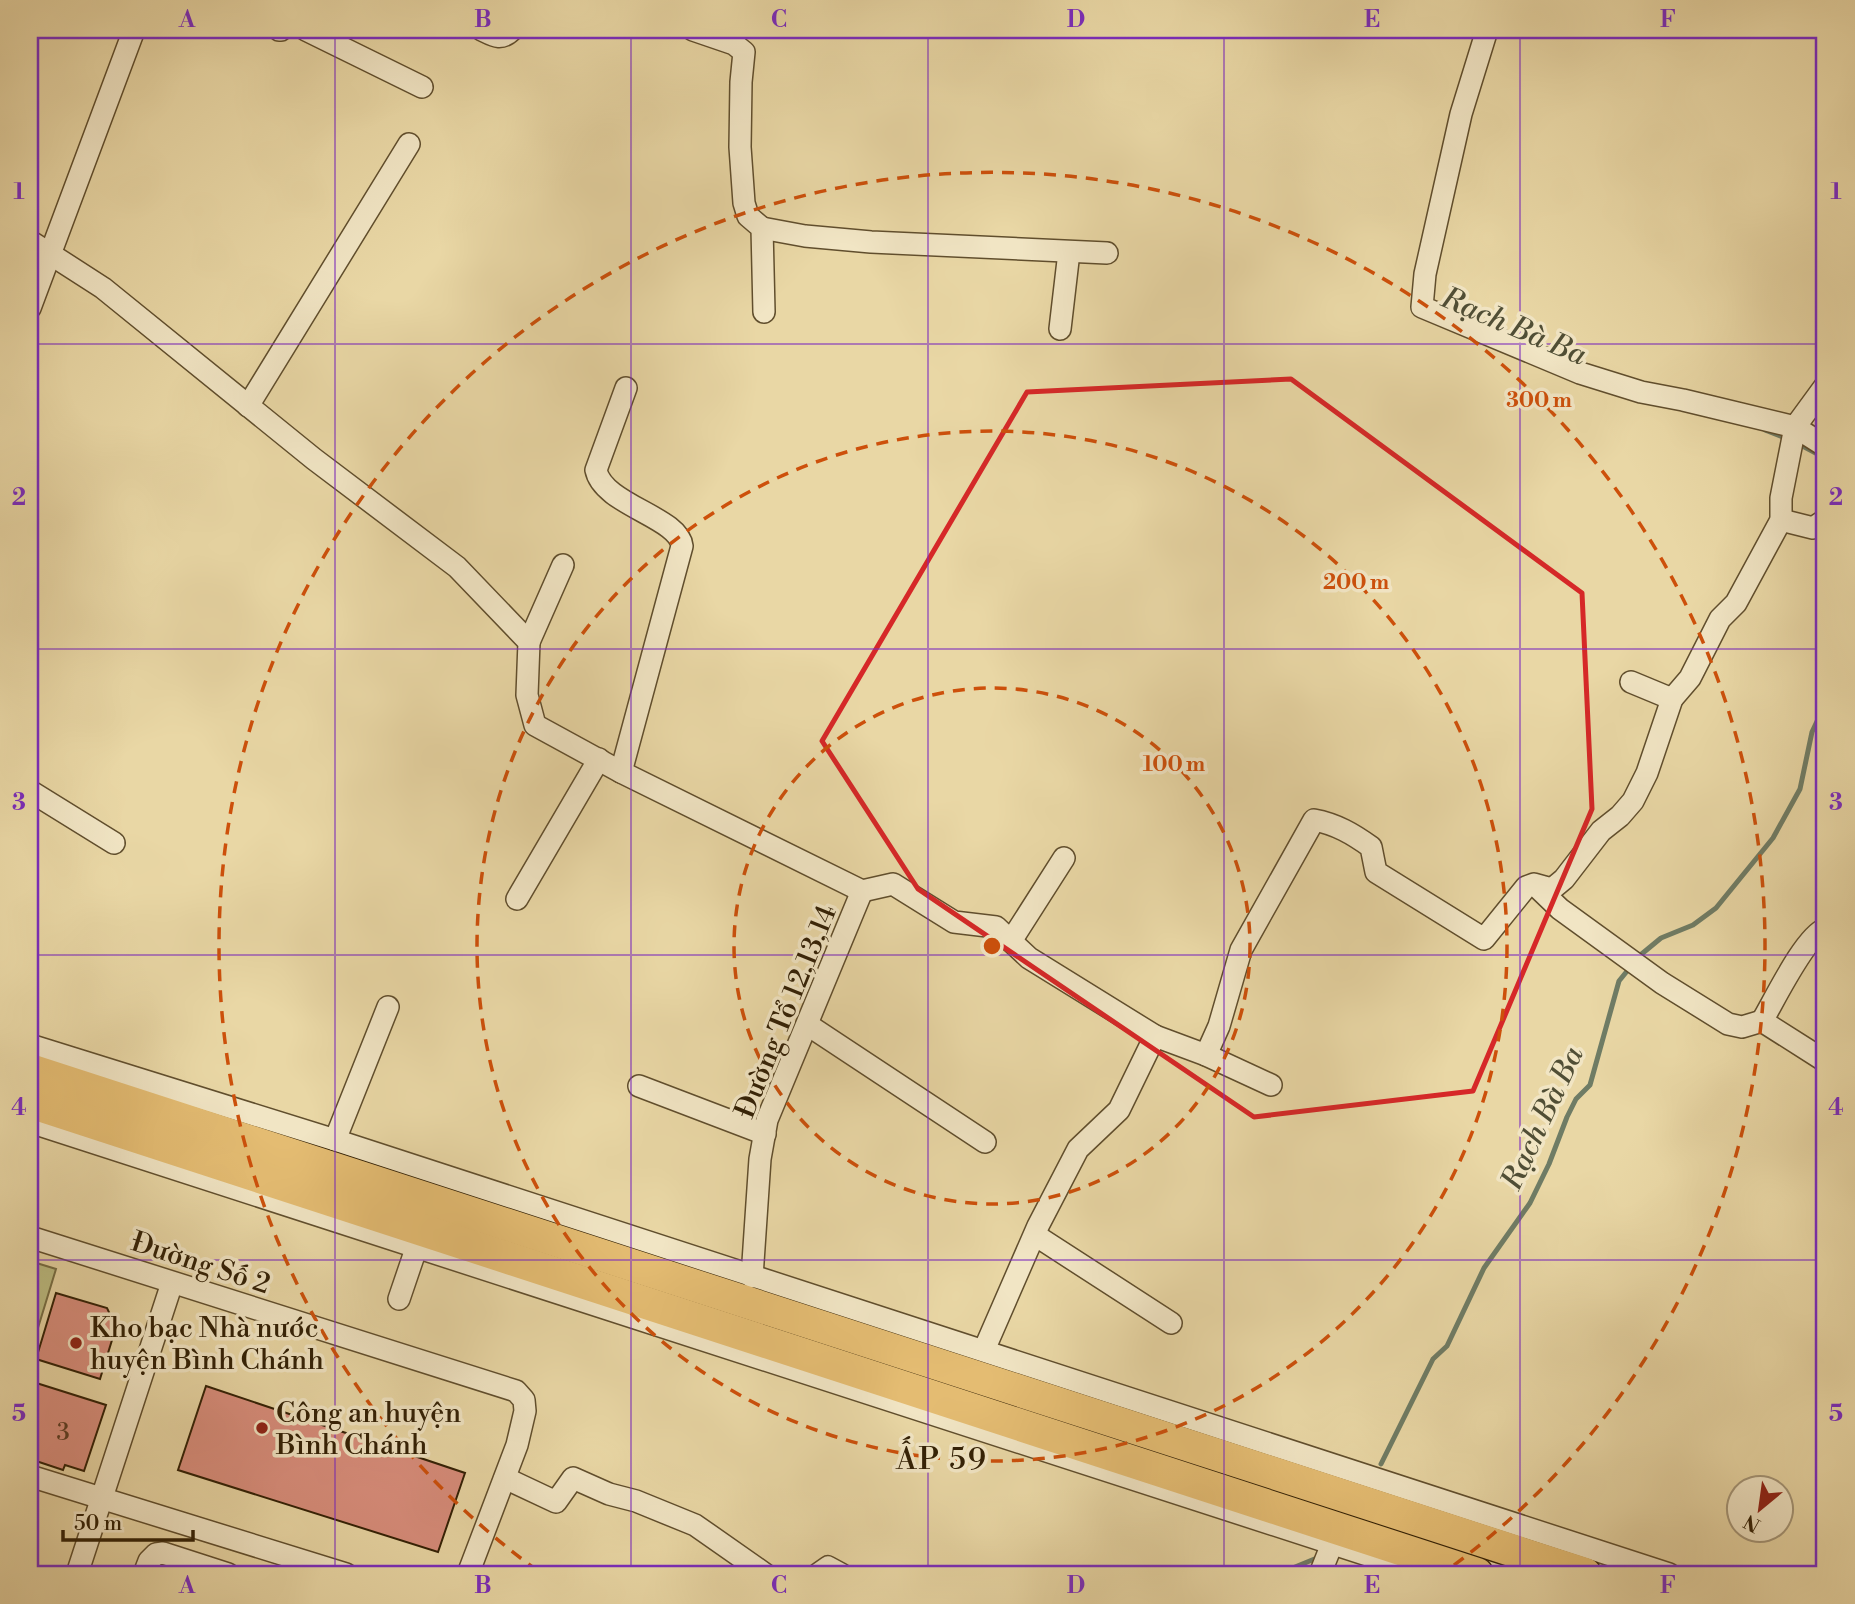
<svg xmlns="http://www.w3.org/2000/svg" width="1855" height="1604" font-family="'Libre Bodoni',serif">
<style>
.green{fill:#bcbd82;stroke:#776e44;stroke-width:2}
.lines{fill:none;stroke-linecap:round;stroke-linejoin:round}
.stream{stroke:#6f7c65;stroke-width:5}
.building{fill:#d98e7d;stroke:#322005;stroke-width:2}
.minor-casing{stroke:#604e2d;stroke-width:24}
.highway-casing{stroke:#322005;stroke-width:35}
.minor{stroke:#f1e5c4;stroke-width:21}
.highway{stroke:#e4bc72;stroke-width:32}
.marked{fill:none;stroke:#d62828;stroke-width:5;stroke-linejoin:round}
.grid{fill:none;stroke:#7b2cbf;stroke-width:2;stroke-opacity:0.55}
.ring{fill:none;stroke:#cd500b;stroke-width:3.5;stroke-dasharray:12 9}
.poi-dot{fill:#8f2418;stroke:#f1e5c4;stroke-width:2.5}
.labels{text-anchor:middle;stroke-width:7;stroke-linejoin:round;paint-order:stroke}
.number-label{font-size:24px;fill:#5c3c23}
.street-label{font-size:28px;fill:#322005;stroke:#f1e5c4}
.poi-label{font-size:28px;fill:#322005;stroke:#f1e5c4;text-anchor:start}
.water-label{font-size:30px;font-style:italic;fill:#504e35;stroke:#f1e5c4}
.neighbourhood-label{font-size:30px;letter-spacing:2px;fill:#322005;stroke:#f1e5c4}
.centre{fill:#cd500b;stroke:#f1e5c4;stroke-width:3.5}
.ring-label{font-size:21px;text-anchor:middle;font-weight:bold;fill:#cd500b;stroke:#f1e5c4;stroke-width:7;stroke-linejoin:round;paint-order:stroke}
.neatline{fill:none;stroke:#7b2cbf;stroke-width:2.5}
.grid-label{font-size:23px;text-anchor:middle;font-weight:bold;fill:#7b2cbf}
</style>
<rect width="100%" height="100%" fill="#e9d7a5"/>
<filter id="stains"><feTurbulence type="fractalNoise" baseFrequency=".00286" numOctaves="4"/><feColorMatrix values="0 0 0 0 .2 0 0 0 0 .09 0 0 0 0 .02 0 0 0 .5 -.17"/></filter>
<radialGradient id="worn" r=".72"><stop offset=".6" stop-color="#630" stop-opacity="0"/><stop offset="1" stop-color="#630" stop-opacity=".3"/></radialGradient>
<!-- green -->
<polygon class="green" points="30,1261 56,1269 30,1354"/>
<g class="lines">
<!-- stream -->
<g class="stream">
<polyline points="1765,430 1788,439"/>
<polyline points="1797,443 1825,458"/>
<polyline points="1638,957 1661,938 1693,925 1716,908 1773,838 1800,789 1812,732 1820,715 1825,712"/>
<polyline points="1381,1464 1433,1359 1447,1346 1484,1268 1530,1203 1549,1164 1567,1117 1576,1099 1590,1085 1619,981 1632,965"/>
<polyline points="1278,1574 1317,1558"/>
</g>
</g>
<!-- building -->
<g class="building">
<polygon points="56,1293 107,1308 116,1327 100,1379 36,1359"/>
<polygon points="30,1381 106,1405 84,1471 65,1465 63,1470 30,1459"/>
<polygon points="206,1386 465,1473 438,1552 178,1470"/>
<polygon points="30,1520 36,1522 30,1541"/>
</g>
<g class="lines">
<defs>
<g id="minor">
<polyline points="279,30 281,30"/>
<polyline points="306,30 422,87"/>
<path d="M482 30C494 36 501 41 512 30"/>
<polyline points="693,30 734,44 744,52 741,82 740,147 744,203 748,216 762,228 764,312"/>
<polyline points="1487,30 1461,114 1425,274 1422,307 1580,373 1641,392 1683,400 1795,427 1825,446"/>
<polyline points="762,228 805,236 871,242 1107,253"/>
<polyline points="30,241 103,288 314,459 457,567 529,642 527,695 535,725 621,772 862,891 893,884 954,922 996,927 1029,958 1155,1036 1119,1110 1078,1149 1038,1226 984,1350"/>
<polyline points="30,308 134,30"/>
<polyline points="1060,329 1069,252"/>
<polyline points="248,406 409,144"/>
<polyline points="1781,520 1813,528 1825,520"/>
<polyline points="529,642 563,565"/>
<polyline points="1631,682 1672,699"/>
<path d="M621 772 682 546C679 517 603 505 596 470L626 388"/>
<polyline points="30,791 114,843"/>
<polyline points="1535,885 1560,909 1662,983 1728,1024 1742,1027 1762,1021 1825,1061"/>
<polyline points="517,899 599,759"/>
<polyline points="1011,941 1064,858"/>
<path d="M1762 1021C1774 1001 1805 936 1825 929"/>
<polyline points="808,1025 985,1142"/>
<path d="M1155 1036 1206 1055 1219 1026 1241 950 1314 820C1336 824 1353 834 1371 847L1376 872 1484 939 1526 887 1534 884 1552 889 1564 879 1601 831 1620 816 1633 801 1647 773 1672 699 1690 678 1720 619 1736 603 1781 520V498L1795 427 1825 386"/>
<polyline points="30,1045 335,1140 1669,1574"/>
<polyline points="1206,1055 1271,1085"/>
<polyline points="639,1086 765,1134"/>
<polyline points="30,1122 1426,1574"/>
<polyline points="335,1140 388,1007"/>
<polyline points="1035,1235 1171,1323"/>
<polyline points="30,1237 516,1391 524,1400 525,1411 517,1445 468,1574"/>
<polyline points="752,1277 760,1159 767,1120 862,891"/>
<polyline points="399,1299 417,1246"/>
<polyline points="30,1476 346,1574"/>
<polyline points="505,1478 556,1502 573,1478 609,1494 636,1501 695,1525 765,1574"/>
<polyline points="77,1574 172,1283"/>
<polyline points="144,1574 149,1561 156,1554 163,1553 228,1574"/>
<polyline points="818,1574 828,1567 841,1574"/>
<polyline points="1320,1574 1332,1544"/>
</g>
<g id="highway">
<polyline points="30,1070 1585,1574"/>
<polyline points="30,1102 1477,1574"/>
</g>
</defs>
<!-- minor casing -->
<use href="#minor" class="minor-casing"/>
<!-- highway casing -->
<use href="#highway" class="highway-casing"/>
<!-- minor -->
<use href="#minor" class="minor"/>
<!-- highway -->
<use href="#highway" class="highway"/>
</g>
<!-- marked area -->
<path class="marked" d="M1291 379 1582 593 1592 809 1473 1091 1254 1117 918 889 822 741 1027 392Z"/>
<!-- grid -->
<path class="grid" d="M335 30V1574M631 30V1574M928 30V1574M1224 30V1574M1520 30V1574M30 344H1825M30 649H1825M30 955H1825M30 1260H1825"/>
<!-- distance rings -->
<g class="ring">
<circle cx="992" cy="946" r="258"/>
<circle cx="992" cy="946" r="515"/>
<path d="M538 1571A773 773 0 1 1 1446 1571"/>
</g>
<!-- markers -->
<g class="poi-dot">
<circle cx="76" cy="1343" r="7"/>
<circle cx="262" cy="1428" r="7"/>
</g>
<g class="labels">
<!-- number labels -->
<g class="number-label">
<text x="63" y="1440">3</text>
</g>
<!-- street labels -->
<g class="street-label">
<text transform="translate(785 1011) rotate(-68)" y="10">Đường Tổ 12,13,14</text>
<text transform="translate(201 1262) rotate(18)" y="10">Đường Số 2</text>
</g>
<!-- poi labels -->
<g class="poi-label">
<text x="90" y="1337">Kho bạc Nhà nước<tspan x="90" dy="32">huyện Bình Chánh</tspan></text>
<text x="276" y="1422">Công an huyện<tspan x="276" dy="32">Bình Chánh</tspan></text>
</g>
<!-- water labels -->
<g class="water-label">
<text transform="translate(1514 326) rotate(23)" y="10">Rạch Bà Ba</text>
<text transform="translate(1542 1118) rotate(-65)" y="10">Rạch Bà Ba</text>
</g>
<!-- neighbourhood labels -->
<g class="neighbourhood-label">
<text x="942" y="1469">ẤP 59</text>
</g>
</g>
<circle cx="992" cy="946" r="10" class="centre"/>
<g class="ring-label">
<text x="1539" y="407">300 m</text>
<text x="1356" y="589">200 m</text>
<text x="1174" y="771">100 m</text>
</g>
<!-- margin -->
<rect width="1855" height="1604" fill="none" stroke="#e9d7a5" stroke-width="77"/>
<!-- north arrow -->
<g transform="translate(1760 1509) rotate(209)"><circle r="33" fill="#f1e5c4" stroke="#a59678" stroke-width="2"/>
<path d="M0-5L12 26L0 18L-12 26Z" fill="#8f2418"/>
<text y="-10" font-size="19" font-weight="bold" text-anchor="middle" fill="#322005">N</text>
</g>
<!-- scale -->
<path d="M63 1530v10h130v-10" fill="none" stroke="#322005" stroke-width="3.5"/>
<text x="74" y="1530" font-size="21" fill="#322005" stroke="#f1e5c4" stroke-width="5" paint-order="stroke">50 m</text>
<rect x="38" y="38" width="1778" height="1528" class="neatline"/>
<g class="grid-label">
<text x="187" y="27">A</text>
<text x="483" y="27">B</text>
<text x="779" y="27">C</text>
<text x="1076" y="27">D</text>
<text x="1372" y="27">E</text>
<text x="1668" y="27">F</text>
<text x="19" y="199">1</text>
<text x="1836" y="199">1</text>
<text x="19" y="505">2</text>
<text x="1836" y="505">2</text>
<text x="19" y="810">3</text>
<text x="1836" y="810">3</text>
<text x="19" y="1115">4</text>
<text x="1836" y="1115">4</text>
<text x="19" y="1421">5</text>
<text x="1836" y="1421">5</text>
<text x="187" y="1593">A</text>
<text x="483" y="1593">B</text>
<text x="779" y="1593">C</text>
<text x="1076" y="1593">D</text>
<text x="1372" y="1593">E</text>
<text x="1668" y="1593">F</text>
</g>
<rect width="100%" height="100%" filter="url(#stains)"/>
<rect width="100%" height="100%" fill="url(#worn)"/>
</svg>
